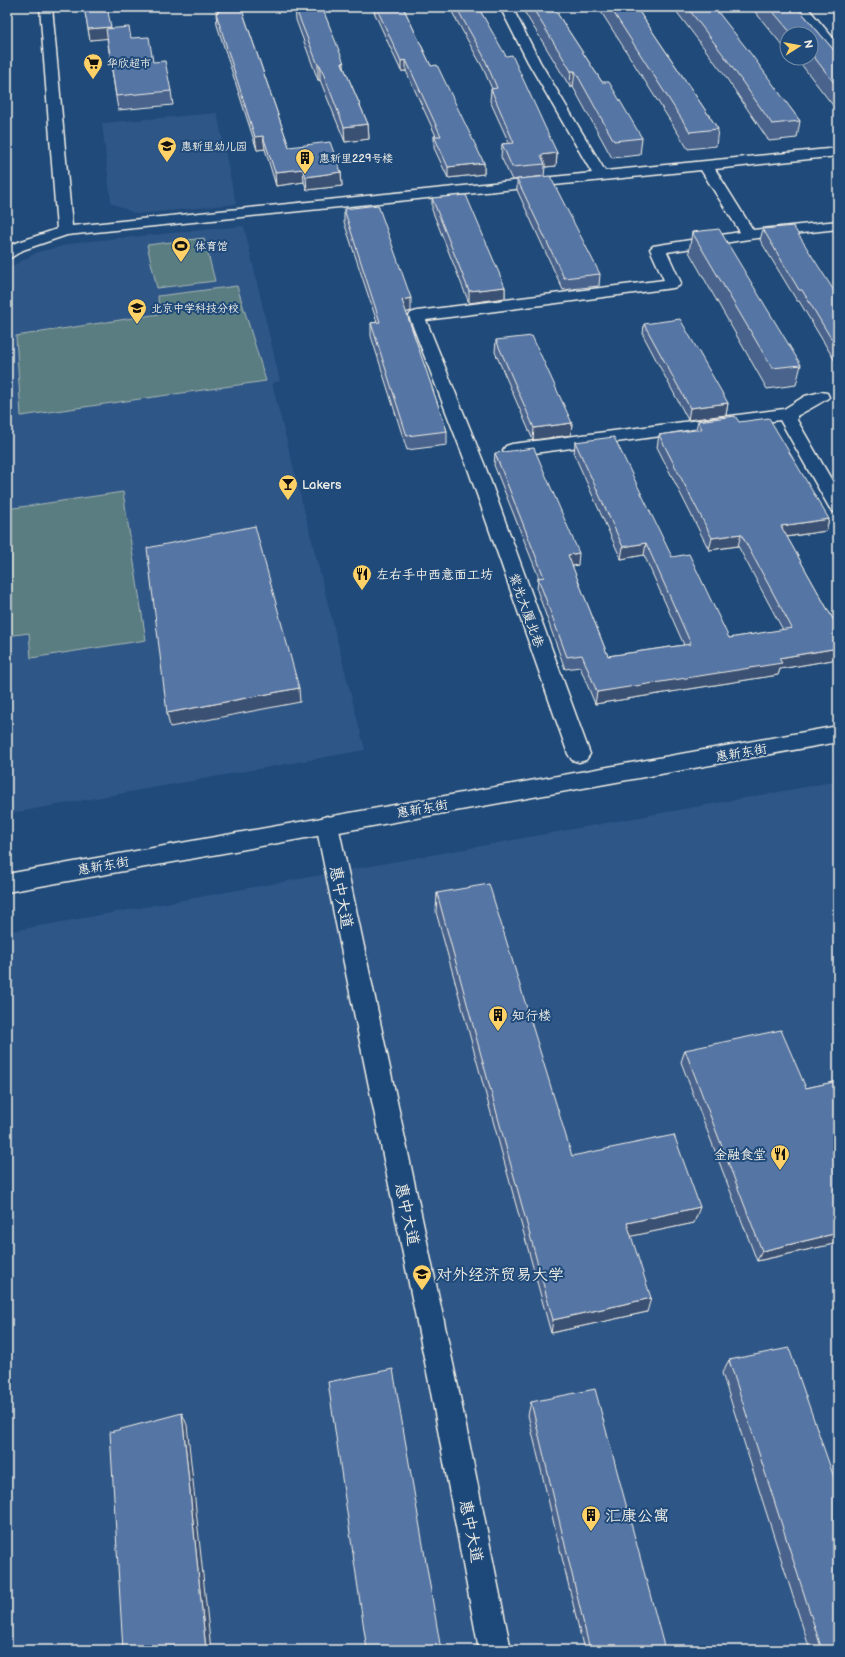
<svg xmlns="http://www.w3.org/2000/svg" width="845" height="1657" font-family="'Balsamiq Sans','LXGW WenKai TC',sans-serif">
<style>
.built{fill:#2f5787}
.green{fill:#5a7d82;stroke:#a7b7b5}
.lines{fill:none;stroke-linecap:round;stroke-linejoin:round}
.street-casing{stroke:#f4f1e8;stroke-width:3}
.secondary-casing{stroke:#f4f1e8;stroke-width:3}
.street{fill:#1f4a7a;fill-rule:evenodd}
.secondary{fill:#1f4a7a;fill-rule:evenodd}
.wall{fill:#48648d;stroke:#f4f1e8}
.shaded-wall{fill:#3b5173;stroke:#f4f1e8}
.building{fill:#5474a4;stroke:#f4f1e8}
.labels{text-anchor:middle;stroke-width:4;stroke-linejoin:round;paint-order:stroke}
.far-poi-label{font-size:11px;fill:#f4f1e8;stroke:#1f4a7a;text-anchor:start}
.poi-label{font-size:13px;fill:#f4f1e8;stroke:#1f4a7a;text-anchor:start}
.street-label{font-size:13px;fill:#f4f1e8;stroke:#1f4a7a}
.near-street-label{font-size:16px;fill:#f4f1e8;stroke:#1f4a7a}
.near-poi-label{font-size:16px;fill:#f4f1e8;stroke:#1f4a7a;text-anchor:start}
</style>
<rect width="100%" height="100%" fill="#1f4a7a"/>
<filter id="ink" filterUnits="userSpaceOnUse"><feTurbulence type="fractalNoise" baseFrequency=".025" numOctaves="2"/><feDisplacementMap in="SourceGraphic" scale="8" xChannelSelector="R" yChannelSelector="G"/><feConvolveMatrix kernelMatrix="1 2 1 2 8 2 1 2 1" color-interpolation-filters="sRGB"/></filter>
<g filter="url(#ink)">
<!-- built -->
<g class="built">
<polygon points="217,113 236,204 137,214 111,203 102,123"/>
<polygon points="244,226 280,381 272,383 365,750 7,814 7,269 38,252 79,242"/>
<polygon points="838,781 838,1650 7,1650 7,932"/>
</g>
<!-- green -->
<g class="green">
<polygon points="204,238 215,281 157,288 147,245"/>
<polygon points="237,286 266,381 21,416 16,336 159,314 158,296"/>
<polygon points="123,492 146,640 31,658 29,633 7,636 7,509"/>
</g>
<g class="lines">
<defs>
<g id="street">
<polygon points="40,7 52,7 72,226 592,173 528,62 500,7 512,7 540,62 605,171 838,148 838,156 715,169 753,230 838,221 838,229 749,239 667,252 681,283 679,286 673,288 426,320 485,466 590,754 586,760 579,762 572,760 568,754 467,466 409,316 411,313 417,311 664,280 650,249 653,246 740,232 701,170 67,235 23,250 12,257 7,259 7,247 13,244 57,229"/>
<path d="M821 392 827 393 829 397C827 400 802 413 797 416V420L838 491V513L832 511 829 507 780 420 512 456 506 454 503 450 506 446 512 444 784 409 805 396Z"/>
<polygon points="327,816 335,819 338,825 458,1387 511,1650 479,1650 430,1387 316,825 319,819"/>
</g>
<g id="secondary">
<polygon points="794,7 807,7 838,44 838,56 833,55"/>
<polygon points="838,726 838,742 7,892 7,874"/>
</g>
</defs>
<!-- street casing -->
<use href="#street" class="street-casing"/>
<!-- secondary casing -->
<use href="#secondary" class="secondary-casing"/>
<!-- street -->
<use href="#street" class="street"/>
<!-- secondary -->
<use href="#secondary" class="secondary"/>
</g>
<!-- wall -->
<g class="wall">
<polygon points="84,7 112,29 131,38 153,62 171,91 173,105 118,110 107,38 90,40"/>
<polygon points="216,7 241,7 289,147 341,172 342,186 307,190 304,182 276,186 265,149 257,150 217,25 216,13 218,12"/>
<polygon points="295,7 322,7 345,70 368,124 369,139 345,142 320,80 318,80 296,20"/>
<polygon points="374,7 403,7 431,66 484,163 484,174 448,178 434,148 434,136 436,136 406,71 401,71 374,12"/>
<polygon points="452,7 478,7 557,153 556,166 545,167 544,176 512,180 501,157 502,144 509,143 490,101 491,89 492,89 483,68 452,12"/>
<polygon points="522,7 553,7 602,82 642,138 640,155 612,158 573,87 570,87 522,8"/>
<polygon points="598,7 636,7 718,129 716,146 688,149"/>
<polygon points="673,7 714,7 800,121 797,138 769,141 723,73"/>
<polygon points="751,7 797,7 838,55 838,112 801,64 797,64 792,58 811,58 811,34 787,34 787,51"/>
<polygon points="517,179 600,274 599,286 563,290 517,190"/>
<polygon points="432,198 505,287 505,298 469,303 432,210"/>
<polygon points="344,209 411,311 406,313 447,431 447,445 407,450 371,336 371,323 377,322 344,222"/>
<polygon points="838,224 838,233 836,231"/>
<polygon points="763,229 836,294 838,294 838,366 799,301 797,301 760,240"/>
<polygon points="692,232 801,365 796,385 767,389 689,252"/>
<polygon points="644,324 728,403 726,415 688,420 643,335"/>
<polygon points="496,340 572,423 571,435 533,440 495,352"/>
<polygon points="838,419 838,437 835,431"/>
<polygon points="698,421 739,422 829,519 826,531 787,537 838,628 838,659 780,669 778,675 595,704 580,667 565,669 537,590 538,578 539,578 494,465 495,453 578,565 572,566 608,656 684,645 644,555 621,559 574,454 575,442 672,557 729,638 783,630 738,546 709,550 657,447 659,435 696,429"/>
<polygon points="437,893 572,1156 694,1223 631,1236 647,1312 551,1333 436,912"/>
<polygon points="685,1050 806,1088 838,1081 838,1243 757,1261 681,1062"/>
<polygon points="729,1360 838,1650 810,1650 722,1373"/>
<polygon points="531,1402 665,1650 584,1650 528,1415"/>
</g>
<!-- shaded-wall -->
<g class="shaded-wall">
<polygon points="111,27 113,38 90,40 88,29"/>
<polygon points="799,58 802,58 801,64 797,64"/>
<polygon points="406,60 406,71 401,71 401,61"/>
<polygon points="342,63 344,63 345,77"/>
<rect x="318" y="65" width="2" height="15"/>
<polygon points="571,71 575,71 573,87 570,87"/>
<polygon points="368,124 369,139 345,142 344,127"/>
<polygon points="263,136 265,149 257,150 255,137"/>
<polygon points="557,153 556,166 545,167 545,164 541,155"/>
<polygon points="484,163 484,174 448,178 448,167"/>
<polygon points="303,169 304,182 276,186 275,172"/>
<polygon points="341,172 342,186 307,190 306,177"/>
<polygon points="505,287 505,298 469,303 469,291"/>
<polygon points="411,298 411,311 402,314 402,300"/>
<polygon points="728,403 726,415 688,420 690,408"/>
<polygon points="572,423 571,435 533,440 534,428"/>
<polygon points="829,519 826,531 778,538 781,526"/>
<polygon points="741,534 738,546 709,550 712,538"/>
<polygon points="646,543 644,555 621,559 623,547"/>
<polygon points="579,553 578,565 567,567 568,555"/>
<polygon points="838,648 838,659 780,669 778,675 595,704 597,692 779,658"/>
<polygon points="299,688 300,702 170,727 167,713"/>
<polygon points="700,1207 694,1223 623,1238 627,1223"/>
<polygon points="838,1233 838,1243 757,1261 762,1251"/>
<polygon points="651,1298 647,1312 551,1333 553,1320"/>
<polygon points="182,1413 187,1425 211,1650 206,1650"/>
</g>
<!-- building -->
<g class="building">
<polygon points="84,7 107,7 111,27 88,29"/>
<polygon points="218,7 241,7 289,147 330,142 341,172 306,177 303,169 275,172 263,136 255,137 216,13 219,12"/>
<polygon points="295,7 322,7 344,63 342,63 368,124 344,127 320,65 318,65"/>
<polygon points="376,7 403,7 431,66 437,65 484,163 448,167 434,136 441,136 406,60 401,61"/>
<polygon points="456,7 478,7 506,56 512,55 557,153 541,155 545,164 512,167 502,144 514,143 491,89 497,88 483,55"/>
<polygon points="532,7 553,7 602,82 609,82 642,138 614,141 575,71 571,71"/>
<polygon points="610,7 636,7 718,129 690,132"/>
<polygon points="687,7 714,7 751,54 800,121 772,124 725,57"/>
<polygon points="769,7 797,7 838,55 838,88 811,53 811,34 792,34"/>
<polygon points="129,27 131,38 149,37 153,62 165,61 171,91 116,96 106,29"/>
<polygon points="550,176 600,274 564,278 517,179"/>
<polygon points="466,195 505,287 469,291 432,198"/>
<polygon points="378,205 411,298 402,300 447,431 407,436 371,323 380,322 344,209"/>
<polygon points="793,226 836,294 838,294 838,350 802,290 799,290 763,229"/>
<polygon points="719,229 801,365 772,368 692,232"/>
<polygon points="680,319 728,403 690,408 644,324"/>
<polygon points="532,336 572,423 534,428 496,340"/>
<polygon points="735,416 739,422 769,418 829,519 781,526 838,628 838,648 779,658 782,663 597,692 582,655 567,657 538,578 544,577 495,453 534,448 579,553 568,555 608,656 691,644 646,543 623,547 575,442 614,437 672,557 689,554 729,638 792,628 741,534 712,538 659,435 702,429 698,421"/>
<polygon points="255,526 299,688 167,713 147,548"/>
<polygon points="489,884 572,1156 674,1135 700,1207 627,1223 651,1298 553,1320 437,893"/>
<polygon points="781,1030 806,1088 838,1081 838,1233 762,1251 685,1050"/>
<polygon points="789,1348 838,1489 838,1650 822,1650 729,1360"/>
<polygon points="393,1369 441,1650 367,1650 328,1382"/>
<polygon points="595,1389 665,1650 590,1650 531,1402"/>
<polygon points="182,1413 206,1650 123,1650 110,1432"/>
</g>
</g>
<!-- icons -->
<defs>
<symbol id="supermarket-pin" viewBox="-11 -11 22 30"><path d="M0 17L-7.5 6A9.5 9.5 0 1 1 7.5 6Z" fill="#ffd166" stroke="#1f4a7a"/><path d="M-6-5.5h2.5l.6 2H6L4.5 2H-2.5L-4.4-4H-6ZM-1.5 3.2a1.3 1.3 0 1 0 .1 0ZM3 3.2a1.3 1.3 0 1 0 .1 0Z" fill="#111"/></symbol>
<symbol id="school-pin" viewBox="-11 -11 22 30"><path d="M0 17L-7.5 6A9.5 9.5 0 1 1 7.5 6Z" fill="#ffd166" stroke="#1f4a7a"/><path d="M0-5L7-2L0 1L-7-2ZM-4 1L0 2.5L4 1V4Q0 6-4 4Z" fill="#111"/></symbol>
<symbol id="building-pin" viewBox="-11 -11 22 30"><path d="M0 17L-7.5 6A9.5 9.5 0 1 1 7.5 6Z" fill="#ffd166" stroke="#1f4a7a"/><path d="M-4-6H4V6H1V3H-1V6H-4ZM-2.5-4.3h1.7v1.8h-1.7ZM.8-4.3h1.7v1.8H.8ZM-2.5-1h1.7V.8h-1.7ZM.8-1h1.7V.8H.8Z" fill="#111"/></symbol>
<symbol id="stadium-pin" viewBox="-11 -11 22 30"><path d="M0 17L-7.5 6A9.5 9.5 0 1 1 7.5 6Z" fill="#ffd166" stroke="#1f4a7a"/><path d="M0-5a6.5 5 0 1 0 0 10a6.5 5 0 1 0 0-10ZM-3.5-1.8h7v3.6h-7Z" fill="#111"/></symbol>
<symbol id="bar-pin" viewBox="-11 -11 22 30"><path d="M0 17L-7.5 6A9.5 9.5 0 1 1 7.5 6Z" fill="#ffd166" stroke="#1f4a7a"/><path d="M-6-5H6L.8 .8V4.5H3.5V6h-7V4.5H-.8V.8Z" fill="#111"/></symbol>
<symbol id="restaurant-pin" viewBox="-11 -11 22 30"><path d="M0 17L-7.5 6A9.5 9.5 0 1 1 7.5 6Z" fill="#ffd166" stroke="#1f4a7a"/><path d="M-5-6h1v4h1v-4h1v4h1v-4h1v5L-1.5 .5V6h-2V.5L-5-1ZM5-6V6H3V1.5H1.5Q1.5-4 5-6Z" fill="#111"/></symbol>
<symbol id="university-pin" viewBox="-11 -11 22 30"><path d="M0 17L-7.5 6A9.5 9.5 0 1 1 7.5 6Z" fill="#ffd166" stroke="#1f4a7a"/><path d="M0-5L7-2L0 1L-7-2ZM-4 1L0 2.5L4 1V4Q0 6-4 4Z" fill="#111"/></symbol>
</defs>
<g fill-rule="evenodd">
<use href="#supermarket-pin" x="82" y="52" width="22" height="30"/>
<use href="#school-pin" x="156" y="135" width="22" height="30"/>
<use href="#building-pin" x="294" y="147" width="22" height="30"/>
<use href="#stadium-pin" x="170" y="235" width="22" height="30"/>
<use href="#school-pin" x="126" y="297" width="22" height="30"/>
<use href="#bar-pin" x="277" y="473" width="22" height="30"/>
<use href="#restaurant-pin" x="351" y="563" width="22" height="30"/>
<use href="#building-pin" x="487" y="1004" width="22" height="30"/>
<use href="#restaurant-pin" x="769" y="1143" width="22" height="30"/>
<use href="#university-pin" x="411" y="1263" width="22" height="30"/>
<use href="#building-pin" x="580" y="1504" width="22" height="30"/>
</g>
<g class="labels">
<!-- far-poi labels -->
<g class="far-poi-label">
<text x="107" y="67">华欣超市</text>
<text x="181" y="150">惠新里幼儿园</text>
<text x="319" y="162">惠新里229号楼</text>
<text x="195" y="250">体育馆</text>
<text x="151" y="312">北京中学科技分校</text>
</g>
<!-- poi labels -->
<g class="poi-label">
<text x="302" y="489">Lakers</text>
<text x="376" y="579">左右手中西意面工坊</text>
<text x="512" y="1020">知行楼</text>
<text x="766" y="1159" text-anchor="end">金融食堂</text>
</g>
<!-- street labels -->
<g class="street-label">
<text transform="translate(527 610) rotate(70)" y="5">紫光大厦北巷</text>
<text transform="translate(741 752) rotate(-10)" y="5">惠新东街</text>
<text transform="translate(422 808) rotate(-10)" y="5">惠新东街</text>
<text transform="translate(103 865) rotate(-10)" y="5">惠新东街</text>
</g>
<!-- near-street labels -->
<g class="near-street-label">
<text transform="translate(342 897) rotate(79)" y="6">惠中大道</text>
<text transform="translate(408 1214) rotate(78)" y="6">惠中大道</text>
<text transform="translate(472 1531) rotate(79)" y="6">惠中大道</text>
</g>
<!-- near-poi labels -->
<g class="near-poi-label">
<text x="436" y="1280">对外经济贸易大学</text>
<text x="605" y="1521">汇康公寓</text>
</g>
</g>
<!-- margin -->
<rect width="845" height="1657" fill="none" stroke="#1f4a7a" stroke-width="24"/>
<rect x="12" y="12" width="821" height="1633" fill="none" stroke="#f4f1e8" stroke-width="1.5" filter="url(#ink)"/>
<!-- north arrow -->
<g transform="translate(799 46) rotate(79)"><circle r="19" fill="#1f4a7a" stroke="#748da6"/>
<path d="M0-3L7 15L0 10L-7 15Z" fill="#ffd166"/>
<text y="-6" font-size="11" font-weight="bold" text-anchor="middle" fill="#f4f1e8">N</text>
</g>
</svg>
